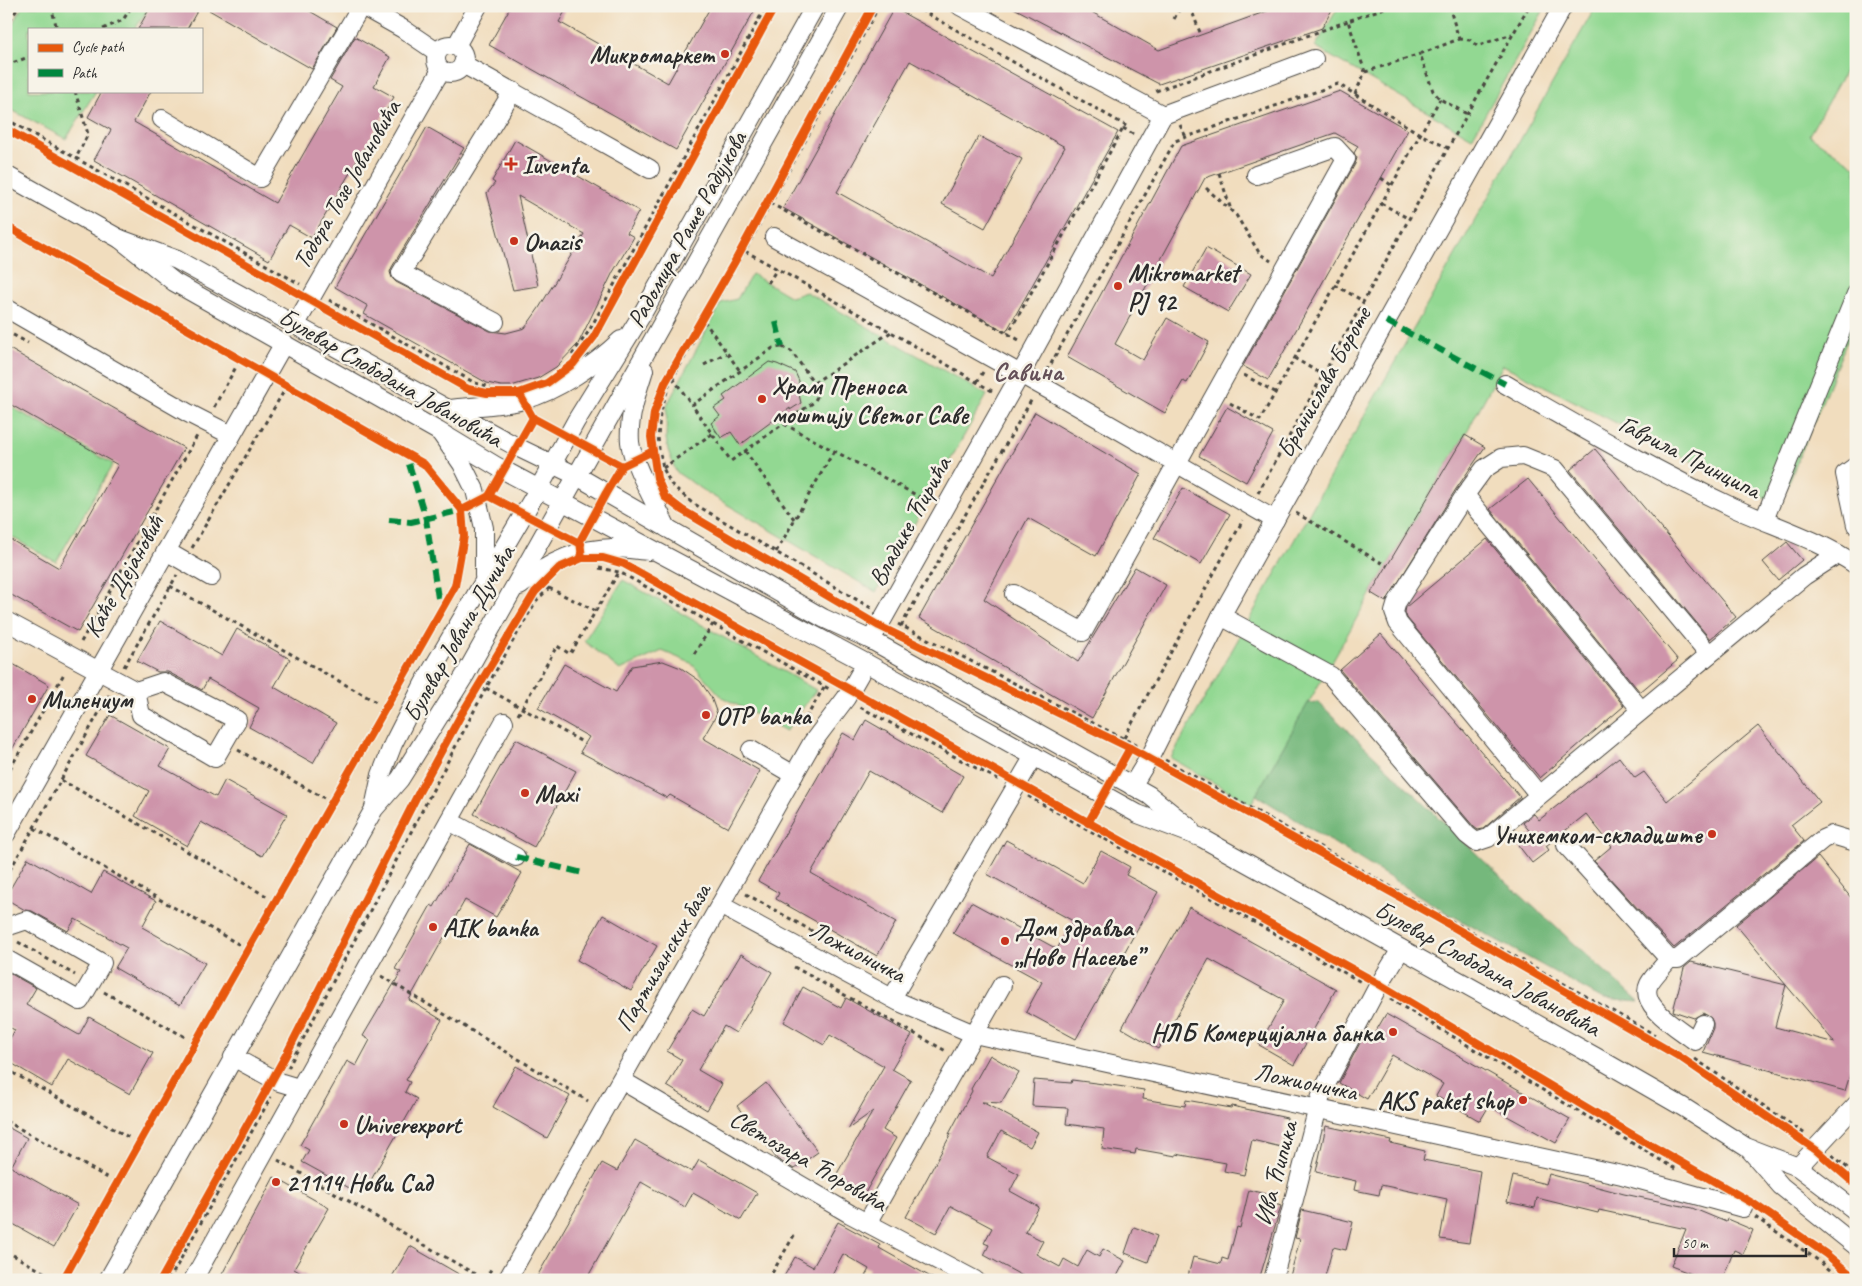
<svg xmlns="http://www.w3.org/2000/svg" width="1862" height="1286" font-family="Caveat,sans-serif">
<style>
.green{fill:#92d892;stroke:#5e825e}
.forest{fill:#75b87c;stroke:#507254}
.building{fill:#ce94aa;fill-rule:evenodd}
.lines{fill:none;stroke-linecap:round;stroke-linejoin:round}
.minor-casing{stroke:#494641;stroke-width:20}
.path{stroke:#494641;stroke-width:3;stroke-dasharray:4 4;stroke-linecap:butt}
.minor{stroke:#fff;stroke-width:18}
.quiet{stroke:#00873e;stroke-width:6;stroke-dasharray:12 6;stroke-linecap:butt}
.cycleway-casing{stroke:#f7f3e8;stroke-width:11}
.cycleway{stroke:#e8590c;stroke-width:8}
.poi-dot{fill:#c8321e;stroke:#f7f3e8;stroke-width:2}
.labels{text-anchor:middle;stroke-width:5;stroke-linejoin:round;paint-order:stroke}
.poi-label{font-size:25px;font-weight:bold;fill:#2b2b2b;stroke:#f7f3e8;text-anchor:start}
.street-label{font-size:25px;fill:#2b2b2b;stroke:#f7f3e8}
.neighbourhood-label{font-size:26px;font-weight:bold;fill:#645057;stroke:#f7f3e8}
</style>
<rect width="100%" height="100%" fill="#f7f3e8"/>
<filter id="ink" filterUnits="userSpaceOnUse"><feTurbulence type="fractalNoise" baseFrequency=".02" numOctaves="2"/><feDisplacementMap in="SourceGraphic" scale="10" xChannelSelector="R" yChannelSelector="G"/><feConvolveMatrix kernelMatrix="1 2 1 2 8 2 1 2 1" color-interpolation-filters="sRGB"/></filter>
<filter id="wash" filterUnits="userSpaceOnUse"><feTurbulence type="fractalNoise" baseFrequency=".0096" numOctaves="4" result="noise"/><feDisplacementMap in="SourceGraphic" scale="20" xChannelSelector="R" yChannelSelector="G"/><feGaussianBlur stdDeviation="1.12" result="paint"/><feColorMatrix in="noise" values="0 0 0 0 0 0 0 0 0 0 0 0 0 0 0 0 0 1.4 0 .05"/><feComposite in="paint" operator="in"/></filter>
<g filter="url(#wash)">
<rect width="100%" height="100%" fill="#f1ddbe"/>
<!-- green -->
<g class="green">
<polygon points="23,6 150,6 135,29 29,29 29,91 96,91 66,139 6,107 6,34"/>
<polygon points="1339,6 1546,6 1472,138 1315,47"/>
<polygon points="1596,6 1856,6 1856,52 1809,135 1856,167 1856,319 1779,506 1503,365 1465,435 1371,593 1251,804 1171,758"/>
<polygon points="752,274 791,297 806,292 987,395 876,592 711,495 676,472 668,450 666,438 667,405 721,303 737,299"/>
<polygon points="6,404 113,464 56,562 6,534"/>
<polygon points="623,580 816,690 786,731 722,697 691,663 662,651 620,670 584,641"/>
</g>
<!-- forest -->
<polygon class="forest" points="1318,702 1507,883 1639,1002 1603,999 1444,911 1256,795 1308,703"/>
<g id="blocks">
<!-- building -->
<g class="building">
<polygon points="151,6 200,6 187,29 138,29"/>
<polygon points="202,6 301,6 337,27 312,69"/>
<polygon points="511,6 568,6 559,22 668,83 711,6 757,6 676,150 489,45"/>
<polygon points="1010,6 1081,6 1159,50 1281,6 1334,6 1322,28 1159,84"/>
<path d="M894 8 1118 132 1006 332 783 208ZM910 61 1065 147 991 278 837 192Z"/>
<polygon points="355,37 390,57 374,86 394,97 312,238 289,225 269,260 94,160 111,130 88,117 102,91 151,91 134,122 275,203 342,87 330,80"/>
<polygon points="1340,91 1408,130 1268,380 1243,366 1355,164 1357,158 1354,153 1358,146 1335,133 1205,178 1115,344 1143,360 1167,318 1209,342 1187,383 1183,381 1165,413 1067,357 1181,146"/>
<polygon points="427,127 464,148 392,267 390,272 392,278 396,282 490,331 506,333 525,328 539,308 584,234 518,196 538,286 513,290 487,193 495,183 492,181 515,140 639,211 627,233 634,237 613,272 578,344 556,367 538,378 511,386 501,386 487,383 364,314 368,306 335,287"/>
<polygon points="979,136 1022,159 985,228 942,204"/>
<polygon points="1206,248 1251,274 1228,312 1184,287"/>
<polygon points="6,347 184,448 78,632 6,592 6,537 59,568 118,465 6,402"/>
<polygon points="769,362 777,364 795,372 799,381 798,390 801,403 790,410 790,408 740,445 731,432 721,438 711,423 720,416 714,408 726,400 723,396"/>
<polygon points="1227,407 1273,433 1246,482 1199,456"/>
<polygon points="1035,412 1141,474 1096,556 1028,518 984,599 1078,662 1135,567 1166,585 1092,718 919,618"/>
<polygon points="1465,435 1485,447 1456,489 1386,602 1371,593"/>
<polygon points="1595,449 1736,617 1710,639 1570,470"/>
<polygon points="1528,479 1678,660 1640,692 1490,509"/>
<polygon points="1183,488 1230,514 1201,564 1154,538"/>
<polygon points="1487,539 1624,706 1540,778 1407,618 1405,612 1406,607"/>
<polygon points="1787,542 1802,560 1778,580 1763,562"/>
<polygon points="160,621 222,656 237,629 290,659 274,687 336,723 313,763 249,727 259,708 208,679 202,690 168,672 158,672 137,661"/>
<polygon points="1381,634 1520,797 1483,829 1478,830 1474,827 1340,670"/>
<polygon points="6,660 49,685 6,760"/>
<polygon points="663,661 681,668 700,681 711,697 717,714 703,738 760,771 728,828 670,795 667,798 580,752 589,737 538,708 564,664 616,692 632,666"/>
<polygon points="110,715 170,749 160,766 216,797 225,780 287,814 262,856 201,822 187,846 135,816 149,791 86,756"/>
<polygon points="866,720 963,776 942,813 869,771 811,873 896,922 877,956 776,899 779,893 758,881 843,733 855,740"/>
<polygon points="1758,726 1820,802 1791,825 1804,841 1674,948 1594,861 1612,846 1586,814 1546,846 1549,850 1532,863 1518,845 1532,834 1523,823 1534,814 1539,820 1619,757 1635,778 1644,772 1667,801"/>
<polygon points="516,739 576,771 534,847 474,814"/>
<polygon points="1006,840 1083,883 1101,851 1130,867 1126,875 1158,892 1076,1039 1026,1012 1042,982 953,933 971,902 1057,949 1073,921 987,874"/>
<polygon points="470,844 522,873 496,917 465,900 409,1000 442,1020 406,1080 410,1082 405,1092 417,1099 367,1187 357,1182 353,1190 302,1162 309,1150 300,1145 347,1061 356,1066 370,1040 363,1036 401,972 395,969 431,905 434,907"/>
<path d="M1818 857 1856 904V1068L1853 1065 1845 1091 1703 1052 1713 1028V1023L1711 1018 1703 1013 1694 1018 1673 1011 1684 968 1691 962 1786 985 1736 925ZM1786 985 1835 1043 1775 1027Z"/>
<polygon points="28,858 91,894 103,872 156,901 142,927 205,963 180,1005 115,968 127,948 75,919 68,931 32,911 25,910 6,899 6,896"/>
<polygon points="1189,907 1336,989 1294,1065 1259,1045 1284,1000 1209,959 1158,1049 1122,1028"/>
<polygon points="603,915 657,946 631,991 577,960"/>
<polygon points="741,954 772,972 736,1033 724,1026 698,1070 722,1084 707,1110 667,1086 682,1060 667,1051 692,1009 704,1016"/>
<polygon points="6,971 36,988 26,1005 79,1035 89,1017 153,1053 130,1094 68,1059 52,1087 6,1060 6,1045 15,1030 6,1026"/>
<polygon points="803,987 841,1008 846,998 912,1035 892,1069 911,1080 883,1130 896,1138 865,1193 835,1177 873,1111 848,1129 884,1066 830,1035 824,1045 784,1022"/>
<polygon points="1386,1014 1570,1119 1556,1143 1489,1106 1480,1121 1436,1096 1443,1084 1392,1055 1367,1099 1339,1083 1363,1037 1370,1041"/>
<polygon points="990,1055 1019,1072 1001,1103 982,1102 1038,1132 1030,1147 1001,1131 987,1157 1019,1174 1010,1191 1039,1207 1025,1232 1043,1241 1036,1254 1060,1267 1064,1259 1078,1267 1087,1250 1099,1257 1103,1249 1125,1261 1115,1280 1030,1280 984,1255 989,1245 984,1243 992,1228 951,1206 936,1233 906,1217 951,1134 949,1134 972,1091 971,1089"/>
<polygon points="516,1066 570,1096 547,1138 493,1107"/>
<polygon points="1034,1080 1071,1083 1072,1080 1111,1085 1144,1090 1143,1099 1185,1106 1186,1100 1231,1108 1232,1106 1287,1118 1281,1147 1252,1140 1244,1175 1224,1171 1226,1163 1176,1154 1176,1156 1136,1149 1135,1154 1102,1149 1104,1129 1066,1124 1068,1108 1032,1106"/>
<polygon points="766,1083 818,1152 794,1169 777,1159 737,1106"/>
<polygon points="6,1126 27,1138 11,1167 78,1205 54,1247 6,1220"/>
<polygon points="1326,1126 1391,1140 1390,1143 1425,1151 1423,1160 1480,1171 1469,1243 1440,1239 1447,1199 1381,1185 1379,1195 1354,1190 1356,1181 1316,1172"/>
<polygon points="635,1140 692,1172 699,1160 757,1193 741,1220 693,1193 685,1207 641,1182 586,1280 535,1280 602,1163 617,1171"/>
<polygon points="1549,1174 1624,1194 1692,1208 1726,1222 1727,1219 1753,1230 1743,1254 1734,1250 1722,1280 1707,1280 1671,1266 1686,1229 1599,1210 1598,1213 1537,1198 1535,1208 1507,1202 1513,1176 1546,1184"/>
<polygon points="274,1177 329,1208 294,1269 313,1280 219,1280"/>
<polygon points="1249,1190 1274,1196 1272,1203 1281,1206 1259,1280 1187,1280 1193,1257 1221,1264 1222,1258 1228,1260 1237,1227 1240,1228"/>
<polygon points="1302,1210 1353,1222 1346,1250 1333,1247 1324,1280 1289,1280 1300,1239 1295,1238"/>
<polygon points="838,1222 880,1245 879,1248 936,1280 863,1280 869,1269 843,1254 831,1276 837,1280 782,1280 795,1257 813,1267"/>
<polygon points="1134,1227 1157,1236 1148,1262 1125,1253"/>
<polygon points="410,1246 469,1280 390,1280"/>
</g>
</g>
</g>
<g filter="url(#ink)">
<use href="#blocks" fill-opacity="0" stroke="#494641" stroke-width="1"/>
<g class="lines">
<defs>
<g id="minor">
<polyline points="362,6 403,29 437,52"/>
<circle cx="450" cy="59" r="14"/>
<polyline points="456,46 478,6"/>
<polyline points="463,64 650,169"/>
<polyline points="1163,115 1314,59"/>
<polyline points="162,119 260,178 361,6"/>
<polyline points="6,175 120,239 177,260 517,447 577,476 823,618 871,640 1149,795 1190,828"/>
<polyline points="774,237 1051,391 1275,520"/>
<polyline points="120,239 174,282 438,431 496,466 866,663 1138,814 1202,838 1596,1057 1683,1107 1746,1147 1798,1167 1856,1211"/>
<polyline points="6,308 188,413 231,435"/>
<polyline points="495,322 401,273 513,91"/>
<polyline points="296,324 441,70"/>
<path d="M644 370C637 392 628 418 630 442 632 463 657 506 667 528"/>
<path d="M1505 384C1580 427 1654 470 1732 507 1773 526 1818 539 1856 565"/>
<path d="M448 409C472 406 500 406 524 400 557 391 596 364 621 340"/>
<polyline points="442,435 462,464 475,490 484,528 484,576"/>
<polyline points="1856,466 1845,474 1856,525"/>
<polyline points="1465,495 1641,710"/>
<polyline points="1764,520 1856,294"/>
<polyline points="166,551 211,577"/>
<path d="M520 586C547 563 578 548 614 548 626 548 637 550 649 551"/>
<polyline points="1014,594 1083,632 1346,159 1335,147 1256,175"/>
<polyline points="1221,616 1331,676 1467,835 1476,842 1488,838 1804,576 1838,554"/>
<polyline points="6,621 136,691 141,715 215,758 237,720 163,682 136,691"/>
<polyline points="871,640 1020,375 1163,115 960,6"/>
<polyline points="751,750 794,775"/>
<polyline points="1132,786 1152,753 1221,616 1563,6"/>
<polyline points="1539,795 1398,623 1394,612 1397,602 1465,495 1484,469 1501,458 1523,456 1555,469 1709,654"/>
<polyline points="374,808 381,775 393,744 424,683 539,488 576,421 641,316 815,6"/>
<polyline points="449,821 516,857"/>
<polyline points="6,834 284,343"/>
<polyline points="1566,845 1669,959 1678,959 1823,839 1832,835 1852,841 1856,839"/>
<polyline points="720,905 899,1002 974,1034 1622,1175 1743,1208"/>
<polyline points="6,927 27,920 102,963 80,1001 6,959"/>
<path d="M1669 959C1663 967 1654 975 1649 984 1638 1006 1680 1029 1695 1041L1703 1024"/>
<polyline points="892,998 1034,756"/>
<polyline points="233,1057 279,1082 299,1088"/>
<polyline points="621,1080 850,1214 975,1280"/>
<polyline points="1749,1149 1781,1186 1856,1246"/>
<polyline points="1798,1167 1856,1105"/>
<polyline points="867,1223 1002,985"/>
<polyline points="108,1280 374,809 400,779 465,675 840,6"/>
<polyline points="193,1280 504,722"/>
<polyline points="507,1280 812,743 846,698 866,663"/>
<polyline points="1273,1280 1322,1092 1376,990 1401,949"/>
</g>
</defs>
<!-- minor casing -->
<use href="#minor" class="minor-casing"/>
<!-- path -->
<g class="path">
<polyline points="51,6 57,29"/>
<polyline points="914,6 1125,125 1008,334"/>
<polyline points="1190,6 1201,35"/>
<polyline points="1449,6 1459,39 1420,54 1433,91 1440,99 1467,114"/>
<polyline points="1174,19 1181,6"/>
<polyline points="6,27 19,6"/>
<polyline points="103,29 123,20 132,6"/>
<polyline points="1459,39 1470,40 1477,46 1512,34"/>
<polyline points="6,65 29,57"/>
<polyline points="1365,72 1348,21 1390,6"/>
<polyline points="75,91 88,134 76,158"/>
<polyline points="1156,91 1348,21"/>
<polyline points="1355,94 1365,72 1420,54"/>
<polyline points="6,119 300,284"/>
<polyline points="1180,125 1186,137"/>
<polyline points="1123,128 1133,134"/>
<polyline points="1219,173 1231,210"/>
<polyline points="1381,178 1391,185"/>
<polyline points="1206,188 1236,215 1260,254 1271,261"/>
<polyline points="770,203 1021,341"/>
<polyline points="1381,203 1409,219"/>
<polyline points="745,251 891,332 992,391"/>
<polyline points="768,283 777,269"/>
<polyline points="1335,285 1363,301"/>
<polyline points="329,300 475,383 491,387"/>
<polyline points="704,321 740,371"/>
<polyline points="6,331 28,343"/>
<polygon points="782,347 791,351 817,387 818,395 814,402 731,461 692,405 773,348"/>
<polyline points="572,355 589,331 766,6"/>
<polyline points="1294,358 1323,375"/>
<polyline points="704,365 726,353"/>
<polyline points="1047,371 1175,141 1338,84 1420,134 1448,148"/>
<polyline points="1244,375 1275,392"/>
<polyline points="673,378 692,405"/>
<polyline points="977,382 983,372"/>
<polyline points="814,383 891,332"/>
<polyline points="1230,403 1260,420 1440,99"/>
<polyline points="214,407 237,365"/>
<polyline points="784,424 931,503"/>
<polyline points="745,451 794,519"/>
<polyline points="663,468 716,431"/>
<polyline points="1258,493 1448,148 1529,6"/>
<polyline points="1296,513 1387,566"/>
<polyline points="192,548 284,391"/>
<polyline points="776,552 834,451"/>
<polyline points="599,568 619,572 634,580 831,690"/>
<polyline points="170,586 378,703"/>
<polyline points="549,588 596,611"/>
<polyline points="871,608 691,502 671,484 663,468 659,449 658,437 660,414 669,385 745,251 879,6"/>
<polyline points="898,624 1138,746"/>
<polyline points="901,626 1032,399"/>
<polyline points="81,642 197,436"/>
<polyline points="694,654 713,624"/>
<polyline points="124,667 177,575"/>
<polyline points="486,688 584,743"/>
<polyline points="860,707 1001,781"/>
<polyline points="518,715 557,646 570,654 619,572"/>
<polyline points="802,725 824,687"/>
<polyline points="1124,738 1243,520"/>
<polyline points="238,750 324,798"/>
<polyline points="1165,760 1655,1035"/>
<polyline points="6,776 65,672"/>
<polyline points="61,780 268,897"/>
<polyline points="1028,796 1361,982"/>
<polyline points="34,828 240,945"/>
<polyline points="6,877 109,695"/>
<polyline points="746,894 887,973"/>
<polyline points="18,942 75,975"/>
<polyline points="794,967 946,1051"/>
<polyline points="381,976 588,1101"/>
<polyline points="104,992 187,1038"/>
<polyline points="1390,999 1677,1170"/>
<polyline points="1695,1059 1805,1134"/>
<polyline points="288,1068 486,688 536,601 550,587"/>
<polyline points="6,1069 130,1138"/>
<polyline points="6,1121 108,1178"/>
<polyline points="1832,1155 1856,1175"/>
<polyline points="278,1160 485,1280"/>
<polyline points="1755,1217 1819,1261 1842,1280"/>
<polyline points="6,1251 52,1277"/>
<polyline points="169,1280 271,1097"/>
<polyline points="485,1280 491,1269"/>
<polyline points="768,1280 796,1232"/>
</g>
<!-- minor -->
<use href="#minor" class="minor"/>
<!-- quiet -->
<g class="quiet">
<polyline points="1386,321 1505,384"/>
<polyline points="776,322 782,347"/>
<polyline points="409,464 426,519 438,598"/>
<polyline points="389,520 411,522 454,512"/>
<polyline points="516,857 583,873"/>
</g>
<defs>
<g id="cycleway">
<polyline points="6,129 468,389 487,393 519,393 533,418 489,496"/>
<polyline points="6,226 424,464 462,510"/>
<polyline points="519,393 547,383 573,364 594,337 775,6"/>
<polyline points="533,418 622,466"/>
<polyline points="653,451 657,478 665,497 682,510 879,626 1130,748 1436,917 1680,1057 1816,1150 1856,1185"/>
<polyline points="582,558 603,558 624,564 1379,984 1631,1134 1754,1204 1826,1254 1856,1279"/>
<polyline points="1088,823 1130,748"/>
<polyline points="63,1280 213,1011 455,586 464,536 462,510 489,496 581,544"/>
<polyline points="161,1280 287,1053 419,792 461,715 535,592 559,568 582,558 580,541 606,493 622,466 653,451 651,437 654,413 665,383 734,263 873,6"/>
</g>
</defs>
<!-- cycleway casing -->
<use href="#cycleway" class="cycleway-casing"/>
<!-- cycleway -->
<use href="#cycleway" class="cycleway"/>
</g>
</g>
<!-- markers -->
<g class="poi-dot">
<circle cx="725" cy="54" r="5"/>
<path d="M508.5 156.5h5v5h5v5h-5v5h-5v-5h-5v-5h5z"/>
<circle cx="514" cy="241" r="5"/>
<circle cx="1118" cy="286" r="5"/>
<circle cx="762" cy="399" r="5"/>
<circle cx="32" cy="699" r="5"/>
<circle cx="706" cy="715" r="5"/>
<circle cx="525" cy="793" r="5"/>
<circle cx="1712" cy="834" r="5"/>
<circle cx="433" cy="927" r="5"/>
<circle cx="1005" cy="941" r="5"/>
<circle cx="1393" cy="1032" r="5"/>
<circle cx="1523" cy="1100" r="5"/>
<circle cx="344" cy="1124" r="5"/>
<circle cx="276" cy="1182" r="5"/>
</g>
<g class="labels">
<!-- poi labels -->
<g class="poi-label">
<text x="715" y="63" text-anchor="end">Микромаркет</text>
<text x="522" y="173">Iuventa</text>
<text x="524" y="250">Onazis</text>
<text x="1128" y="281">Mikromarket<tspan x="1128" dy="29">PJ 92</tspan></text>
<text x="772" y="394">Храм Преноса<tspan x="772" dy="29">моштију Светог Саве</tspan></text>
<text x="42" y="708">Милениум</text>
<text x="716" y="724">OTP banka</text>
<text x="535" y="802">Maxi</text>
<text x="1702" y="843" text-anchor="end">Унихемком-складиште</text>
<text x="443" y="936">AIK banka</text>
<text x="1015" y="936">Дом здравља<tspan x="1015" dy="29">„Ново Насеље”</tspan></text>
<text x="1383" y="1041" text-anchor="end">НЛБ Комерцијална банка</text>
<text x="1513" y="1109" text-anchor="end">AKS paket shop</text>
<text x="354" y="1133">Univerexport</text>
<text x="286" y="1191">21114 Нови Сад</text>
</g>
<!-- street labels -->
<g class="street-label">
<text transform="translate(346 184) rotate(-60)" y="9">Тодора Тозе Јовановића</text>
<text transform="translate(686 229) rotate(-61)" y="9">Радомира Раше Радујкова</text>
<text transform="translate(391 377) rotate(30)" y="9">Булевар Слободана Јовановића</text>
<text transform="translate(1323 382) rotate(-61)" y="9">Бранислава Бороте</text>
<text transform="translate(1690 456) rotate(27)" y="9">Гаврила Принципа</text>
<text transform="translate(909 521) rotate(-61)" y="9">Владике Ћирића</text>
<text transform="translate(123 576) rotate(-60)" y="9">Каће Дејановић</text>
<text transform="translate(458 633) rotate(-60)" y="9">Булевар Јована Дучића</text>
<text transform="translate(858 951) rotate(28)" y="9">Ложионичка</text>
<text transform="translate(662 957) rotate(-60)" y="9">Партизанских база</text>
<text transform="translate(1488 968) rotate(29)" y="9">Булевар Слободана Јовановића</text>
<text transform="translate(1306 1081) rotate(12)" y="9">Ложионичка</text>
<text transform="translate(809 1160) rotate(30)" y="9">Светозара Ћоровића</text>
<text transform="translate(1275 1173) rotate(-75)" y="9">Ива Ћипика</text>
</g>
<!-- neighbourhood labels -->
<g class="neighbourhood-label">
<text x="1028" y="380">Савина</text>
</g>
</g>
<!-- margin -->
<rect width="1862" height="1286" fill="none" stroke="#f7f3e8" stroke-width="25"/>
<!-- legend -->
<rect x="28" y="28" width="175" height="65" fill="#f7f3e8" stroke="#a5a39c"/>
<rect x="38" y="44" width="25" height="8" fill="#e8590c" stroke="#a5a39c"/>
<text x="72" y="52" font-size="15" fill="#2b2b2b">Cycle path</text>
<rect x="38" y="69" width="25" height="8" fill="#00873e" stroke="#a5a39c"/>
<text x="72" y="78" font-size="15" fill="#2b2b2b">Path</text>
<!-- scale -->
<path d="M1674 1248v8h132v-8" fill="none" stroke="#2b2b2b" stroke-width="2.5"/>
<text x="1682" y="1248" font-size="15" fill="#2b2b2b" stroke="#f7f3e8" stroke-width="4" paint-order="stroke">50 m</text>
</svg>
